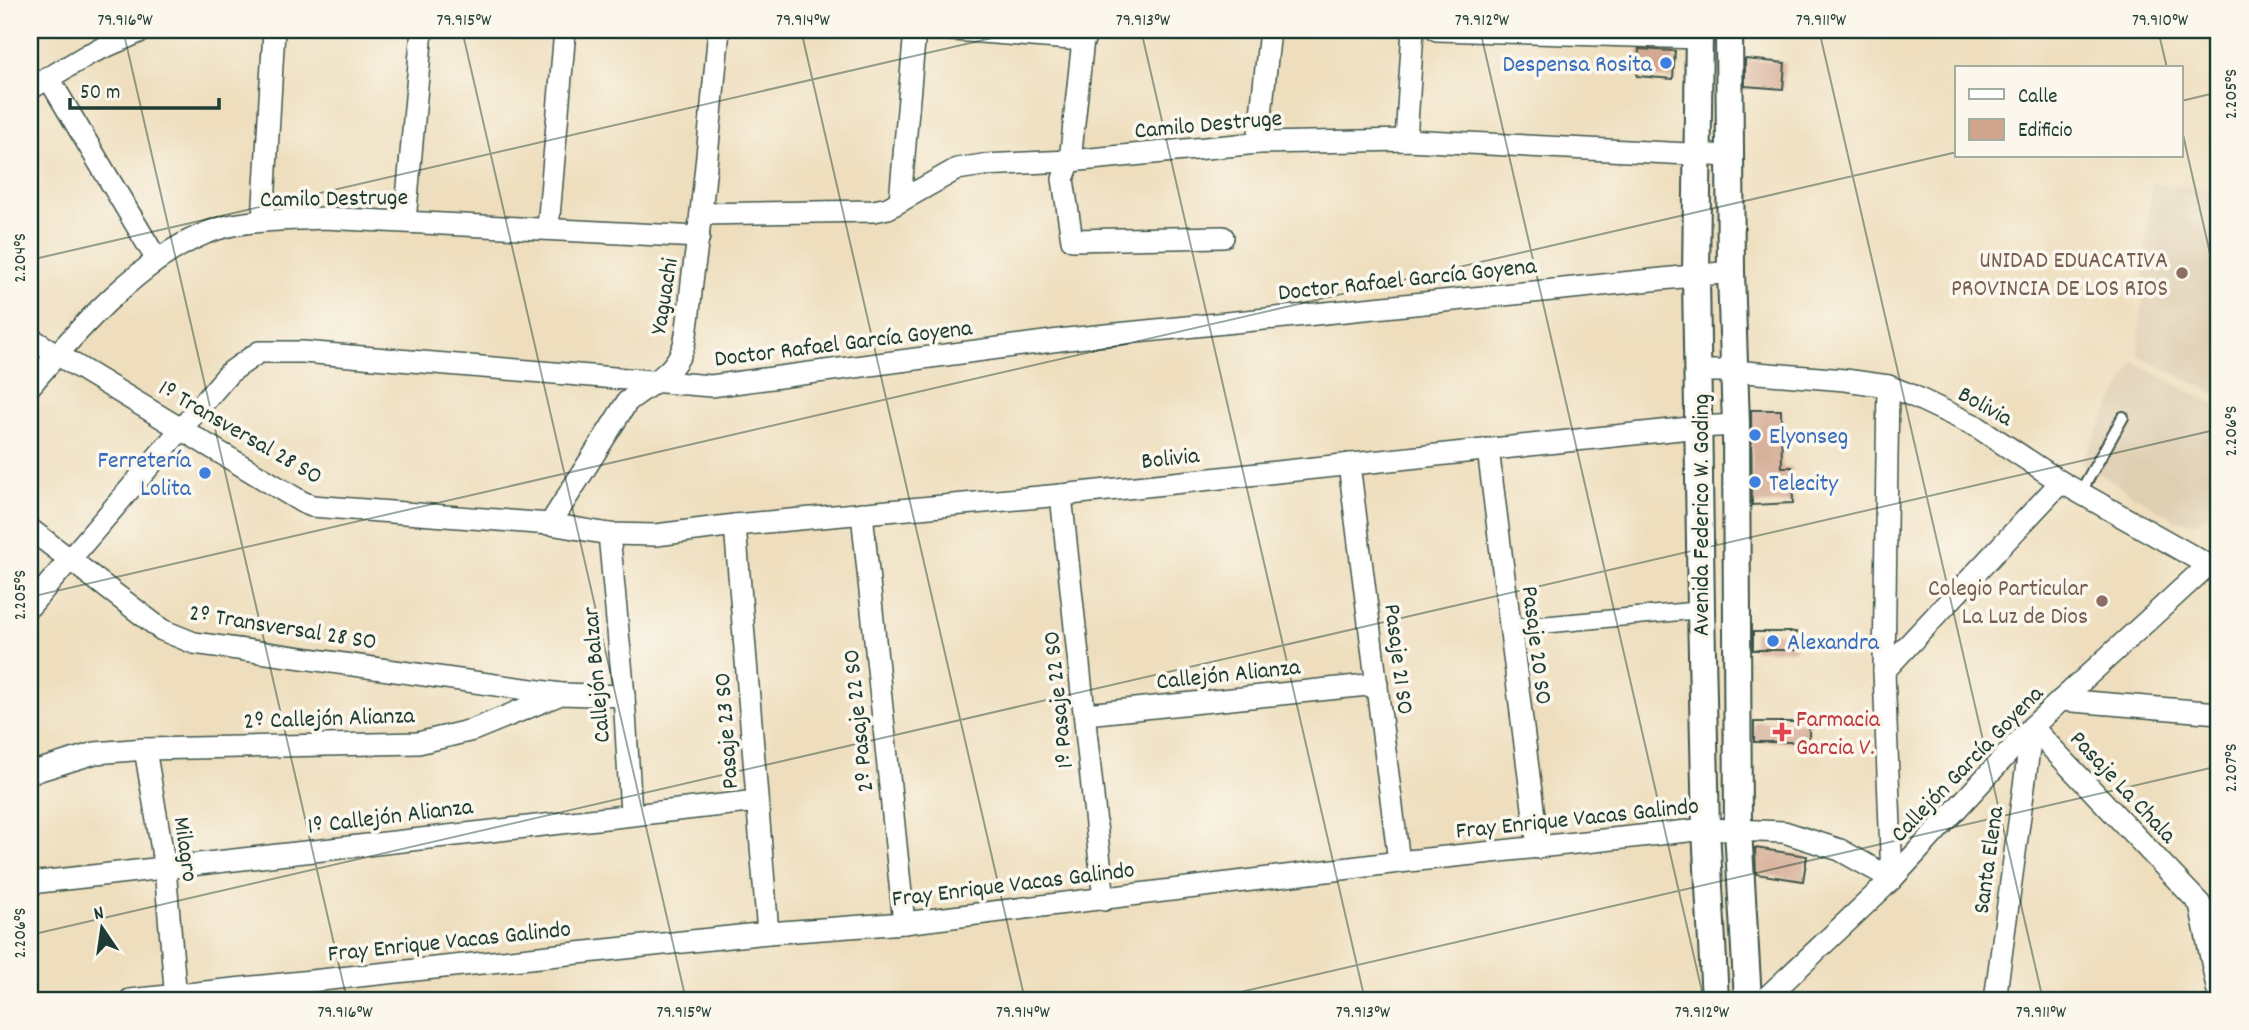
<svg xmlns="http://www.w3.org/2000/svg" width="2249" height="1030" font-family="Dekko,sans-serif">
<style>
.built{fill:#dfcfb2}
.building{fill:#d1a48c}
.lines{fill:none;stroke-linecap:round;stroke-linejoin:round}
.service-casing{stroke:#3e5549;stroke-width:14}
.pedestrian-casing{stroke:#3e5549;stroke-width:19}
.minor-casing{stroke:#3e5549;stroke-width:24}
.tertiary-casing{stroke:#3e5549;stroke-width:30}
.service{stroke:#fff;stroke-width:10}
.pedestrian{stroke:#fff;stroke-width:16}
.minor{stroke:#fff;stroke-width:21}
.tertiary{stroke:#fff;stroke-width:26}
.ticks{fill:none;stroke:#1f3d34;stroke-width:2;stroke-opacity:0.45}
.shop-dot{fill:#3f7fe0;stroke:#fbf7ec;stroke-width:2.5}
.education-dot{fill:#8d6e63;stroke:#fbf7ec;stroke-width:2.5}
.health-dot{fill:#e0444e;stroke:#fbf7ec;stroke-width:2.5}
.labels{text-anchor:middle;stroke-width:7;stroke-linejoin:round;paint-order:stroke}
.shop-label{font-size:24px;fill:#366cbe;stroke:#fbf7ec;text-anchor:start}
.street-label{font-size:24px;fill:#1f3d34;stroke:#fbf7ec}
.education-label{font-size:24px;fill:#785e54;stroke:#fbf7ec;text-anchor:end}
.health-label{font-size:24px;fill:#be3a42;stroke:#fbf7ec;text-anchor:start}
.neatline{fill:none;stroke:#1f3d34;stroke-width:2.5}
.ticks-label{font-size:18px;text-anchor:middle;fill:#1f3d34}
</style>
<rect width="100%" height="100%" fill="#fbf7ec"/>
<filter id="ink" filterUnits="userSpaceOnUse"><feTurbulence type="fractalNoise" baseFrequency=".0143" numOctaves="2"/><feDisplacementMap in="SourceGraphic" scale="14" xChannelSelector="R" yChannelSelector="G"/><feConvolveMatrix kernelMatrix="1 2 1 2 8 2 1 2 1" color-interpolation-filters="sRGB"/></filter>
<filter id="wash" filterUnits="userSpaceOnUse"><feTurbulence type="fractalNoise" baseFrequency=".00686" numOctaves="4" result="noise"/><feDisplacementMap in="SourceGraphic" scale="28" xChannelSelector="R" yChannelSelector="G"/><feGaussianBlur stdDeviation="1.57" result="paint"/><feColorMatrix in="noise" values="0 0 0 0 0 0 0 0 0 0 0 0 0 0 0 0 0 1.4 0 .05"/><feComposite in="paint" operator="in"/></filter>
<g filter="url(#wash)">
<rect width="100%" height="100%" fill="#eedebd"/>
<!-- built -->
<g class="built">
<polygon points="2151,184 2219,190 2219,396 2138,355"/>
<polygon points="2134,362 2219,407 2219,512 2195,523 2175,520 2081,463"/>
</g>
<g id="blocks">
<!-- building -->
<g class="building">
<polygon points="1639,49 1675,51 1673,79 1637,76"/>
<polygon points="1745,59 1785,63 1783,89 1745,86"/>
<polygon points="1751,410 1781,410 1782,467 1792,467 1793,503 1752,505"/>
<rect x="1753" y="632" width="43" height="18"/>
<rect x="1754" y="722" width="55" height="20"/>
<polygon points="1755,848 1807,856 1803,881 1756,874"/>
</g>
</g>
</g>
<g filter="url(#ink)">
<use href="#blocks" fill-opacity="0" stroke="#3e5549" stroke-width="2"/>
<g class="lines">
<defs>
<polyline id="service" points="2080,493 2123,417"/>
<polyline id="pedestrian" points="1509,628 1701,610"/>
<g id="minor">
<polyline points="954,30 1084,40"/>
<polyline points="1084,30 1070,161 1063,179 1072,240 1223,237"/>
<polyline points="1437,30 1699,38"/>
<polyline points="48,77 157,260"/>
<polyline points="30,89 89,54 144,30"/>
<polyline points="1406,140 1413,30"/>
<polyline points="1258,143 1270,30"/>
<polyline points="900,201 915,30"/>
<polyline points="701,214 874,211 888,208 957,169 983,165 1070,161 1258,143 1406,140 1730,156"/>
<polyline points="263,221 274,30"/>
<polyline points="405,221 422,30"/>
<polyline points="548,228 565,30"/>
<polyline points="30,338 302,502 312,506 550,524 609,534 656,535 735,525 1061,495 1699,427 1736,425"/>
<polyline points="1699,371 1733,371 1845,380 1888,386 1913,396 1976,426 2061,482 2217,570"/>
<path d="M30 386C77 330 146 252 217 229 250 219 288 220 323 218L699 237"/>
<polyline points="1888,386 1884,671 1892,879"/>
<polyline points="1488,449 1538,848"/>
<polyline points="1349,464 1399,862"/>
<polyline points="1061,495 1104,900"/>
<polyline points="862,513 904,923"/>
<path d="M550 524 627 402C647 385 673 376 683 348 689 328 690 295 693 274 705 193 711 111 719 30"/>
<polyline points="735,525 768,933"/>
<polyline points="30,529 162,630 194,643 561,694"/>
<polyline points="609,534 624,696 631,813"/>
<polyline points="30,606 229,373 259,352 303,352 711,386 1067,339 1731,272"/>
<polyline points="1884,671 2061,482"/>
<polyline points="2061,700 2219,713"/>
<polyline points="1086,714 1377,684"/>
<polyline points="2032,727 2200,904 2219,997"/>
<polyline points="145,749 165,868 176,1000"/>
<polyline points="30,773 95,753 145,749 418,743 473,730 561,694 624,696"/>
<polyline points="30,883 757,801"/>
<polyline points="130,1000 768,933 904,923 1399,862 1706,829 1784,832 1840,850 1892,879"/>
<polyline points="1764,1000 1892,879 2032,727 2208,565"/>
<polyline points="1995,1000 2032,727"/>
</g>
<g id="tertiary">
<polyline points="1699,30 1696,276 1701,610 1706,829 1715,1000"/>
<polyline points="1729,30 1731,272 1736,425 1738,830 1748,1000"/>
</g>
</defs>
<!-- service casing -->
<use href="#service" class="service-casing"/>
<!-- pedestrian casing -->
<use href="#pedestrian" class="pedestrian-casing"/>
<!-- minor casing -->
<use href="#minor" class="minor-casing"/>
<!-- tertiary casing -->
<use href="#tertiary" class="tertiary-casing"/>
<!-- service -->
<use href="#service" class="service"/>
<!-- pedestrian -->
<use href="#pedestrian" class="pedestrian"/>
<!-- minor -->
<use href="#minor" class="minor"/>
<!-- tertiary -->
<use href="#tertiary" class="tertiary"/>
</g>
</g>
<!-- ticks -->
<path class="ticks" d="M123 30 347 1000M462 30 686 1000M801 30 1025 1000M1141 30 1365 1000M1480 30 1704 1000M1819 30 2043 1000M2158 30 2167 68M2181 101 2219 92M2181 126 2219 293M30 260 1027 30M30 597 1957 152M30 935 2219 429M1206 1000 2219 766"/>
<!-- markers -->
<g class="shop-dot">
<circle cx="1666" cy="63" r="7"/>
<circle cx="1755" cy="435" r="7"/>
<circle cx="205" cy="473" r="7"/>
<circle cx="1755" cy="482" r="7"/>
<circle cx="1773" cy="641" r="7"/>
</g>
<g class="education-dot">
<circle cx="2182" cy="273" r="7"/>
<circle cx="2102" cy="601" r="7"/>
</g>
<path class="health-dot" d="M1778.5 721.5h7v7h7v7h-7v7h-7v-7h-7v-7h7z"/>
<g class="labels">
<!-- shop labels -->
<g class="shop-label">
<text x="1652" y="71" text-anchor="end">Despensa Rosita</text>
<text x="1769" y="443">Elyonseg</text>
<text x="191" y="467" text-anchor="end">Ferretería<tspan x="191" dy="28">Lolita</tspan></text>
<text x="1769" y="490">Telecity</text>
<text x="1787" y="649">Alexandra</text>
</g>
<!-- street labels -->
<g class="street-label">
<text transform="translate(1208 123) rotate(-5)" y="8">Camilo Destruge</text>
<text transform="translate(334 197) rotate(-1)" y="8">Camilo Destruge</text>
<text transform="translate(1407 278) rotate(-6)" y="8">Doctor Rafael García Goyena</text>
<text transform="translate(663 296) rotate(-81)" y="8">Yaguachi</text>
<text transform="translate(843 342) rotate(-7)" y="8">Doctor Rafael García Goyena</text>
<text transform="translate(1986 405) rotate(29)" y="8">Bolivia</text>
<text transform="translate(241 431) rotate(30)" y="8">1º Transversal 28 SO</text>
<text transform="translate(1170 457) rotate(-6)" y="8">Bolivia</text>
<text transform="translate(1700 515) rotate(-90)" y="8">Avenida Federico W. Goding</text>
<text transform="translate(283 626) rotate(9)" y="8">2º Transversal 28 SO</text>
<text transform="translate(1538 645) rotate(83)" y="8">Pasaje 20 SO</text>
<text transform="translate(1400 659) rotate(83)" y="8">Pasaje 21 SO</text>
<text transform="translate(1228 673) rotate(-6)" y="8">Callejón Alianza</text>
<text transform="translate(595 675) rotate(-95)" y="8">Callejón Balzar</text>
<text transform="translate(1057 700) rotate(-96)" y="8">1º Pasaje 22 SO</text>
<text transform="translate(329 717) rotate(-2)" y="8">2º Callejón Alianza</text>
<text transform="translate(857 721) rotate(-96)" y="8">2º Pasaje 22 SO</text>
<text transform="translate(725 731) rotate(-94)" y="8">Pasaje 23 SO</text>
<text transform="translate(1966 763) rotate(-46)" y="8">Callejón García Goyena</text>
<text transform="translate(2124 786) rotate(47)" y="8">Pasaje La Chala</text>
<text transform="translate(390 815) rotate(-7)" y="8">1º Callejón Alianza</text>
<text transform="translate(1577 817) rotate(-6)" y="8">Fray Enrique Vacas Galindo</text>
<text transform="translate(187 849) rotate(82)" y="8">Milagro</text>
<text transform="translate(1987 860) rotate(-82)" y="8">Santa Elena</text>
<text transform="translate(1013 883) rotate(-7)" y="8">Fray Enrique Vacas Galindo</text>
<text transform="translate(449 940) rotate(-6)" y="8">Fray Enrique Vacas Galindo</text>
</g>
<!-- education labels -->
<g class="education-label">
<text x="2168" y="267">UNIDAD EDUACATIVA<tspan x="2168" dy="28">PROVINCIA DE LOS RIOS</tspan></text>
<text x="2088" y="595">Colegio Particular<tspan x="2088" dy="28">La Luz de Dios</tspan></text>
</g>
<!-- health labels -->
<g class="health-label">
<text x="1796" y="726">Farmacia<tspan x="1796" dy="28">Garcia V.</tspan></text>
</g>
</g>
<!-- margin -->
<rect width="2249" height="1030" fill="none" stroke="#fbf7ec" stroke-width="77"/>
<!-- legend -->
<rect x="1955" y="66" width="228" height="91" fill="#fbf7ec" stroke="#a3ada2" stroke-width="2"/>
<rect x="1969" y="89" width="35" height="10" fill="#ffffff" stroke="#a3ada2" stroke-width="2"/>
<text x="2018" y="102" font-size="21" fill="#1f3d34">Calle</text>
<rect x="1969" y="119" width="35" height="21" fill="#d1a48c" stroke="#a3ada2" stroke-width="2"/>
<text x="2018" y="136" font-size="21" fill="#1f3d34">Edificio</text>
<!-- north arrow -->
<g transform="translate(102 928) rotate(347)" stroke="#fbf7ec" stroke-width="5" paint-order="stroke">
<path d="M0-5L12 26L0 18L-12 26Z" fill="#1f3d34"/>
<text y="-10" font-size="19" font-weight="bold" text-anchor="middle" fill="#1f3d34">N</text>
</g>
<!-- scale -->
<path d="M70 98v10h149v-10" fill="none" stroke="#1f3d34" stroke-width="3.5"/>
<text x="80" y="98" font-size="21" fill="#1f3d34" stroke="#fbf7ec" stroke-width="5" paint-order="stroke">50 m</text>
<rect x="38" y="38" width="2172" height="954" class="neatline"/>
<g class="ticks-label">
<text x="125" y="25">79.916°W</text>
<text x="464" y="25">79.915°W</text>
<text x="803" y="25">79.914°W</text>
<text x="1143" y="25">79.913°W</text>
<text x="1482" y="25">79.912°W</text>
<text x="1821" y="25">79.911°W</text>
<text x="2160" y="25">79.910°W</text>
<text transform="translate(2230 94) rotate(-90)" y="6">2.205°S</text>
<text transform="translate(19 258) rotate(-90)" y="6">2.204°S</text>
<text transform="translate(2230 431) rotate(-90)" y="6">2.206°S</text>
<text transform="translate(19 595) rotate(-90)" y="6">2.205°S</text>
<text transform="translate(2230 768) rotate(-90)" y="6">2.207°S</text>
<text transform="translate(19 933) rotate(-90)" y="6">2.206°S</text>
<text x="345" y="1017">79.916°W</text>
<text x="684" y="1017">79.915°W</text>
<text x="1023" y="1017">79.914°W</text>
<text x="1363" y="1017">79.913°W</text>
<text x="1702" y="1017">79.912°W</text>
<text x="2041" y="1017">79.911°W</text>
</g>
</svg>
